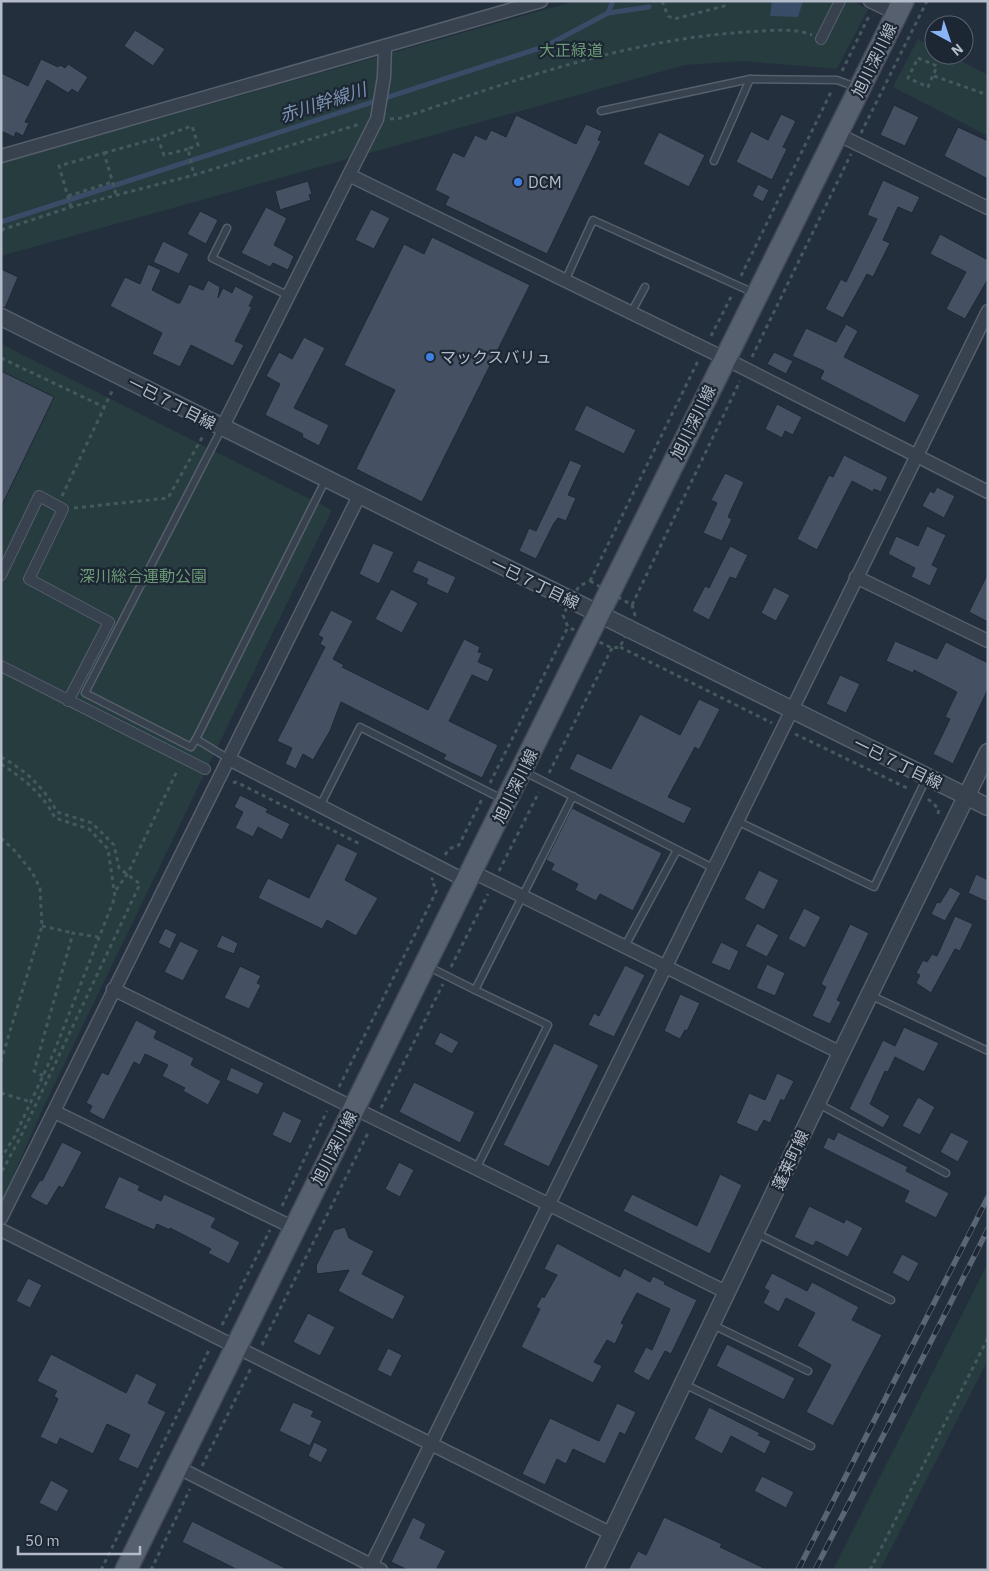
<svg xmlns="http://www.w3.org/2000/svg" width="989" height="1571" font-family="'IBM Plex Sans','Noto Sans JP',sans-serif">
<style>
.green{fill:#263c3f}
.water{fill:#394c67}
.lines{fill:none;stroke-linecap:round;stroke-linejoin:round}
.stream{stroke:#394c67;stroke-width:5}
.building{fill:#455162;stroke:#1f2835}
.service-casing{stroke:#565f6c;stroke-width:9}
.pedestrian-casing{stroke:#565f6c;stroke-width:12}
.minor-casing{stroke:#565f6c;stroke-width:15}
.tertiary-casing{stroke:#565f6c;stroke-width:19}
.primary-casing{stroke:#414a57;stroke-width:24}
.path{stroke:#44595c;stroke-width:3;stroke-dasharray:4 4;stroke-linecap:butt}
.service{stroke:#38414e;stroke-width:6}
.pedestrian{stroke:#38414e;stroke-width:10}
.minor{stroke:#38414e;stroke-width:12}
.tertiary{stroke:#38414e;stroke-width:16}
.primary{stroke:#56606e;stroke-width:21}
.rail-casing{stroke:#5a6575;stroke-width:5.5}
.rail{stroke:#1d2633;stroke-width:4;stroke-dasharray:11;stroke-linecap:butt}
.shop-dot{fill:#3f7fe0;stroke:#1d2633;stroke-width:2}
.labels{text-anchor:middle;stroke-width:4.5;stroke-linejoin:round;paint-order:stroke}
.park-label{font-size:16px;fill:#6b9a76;stroke:#1d2633}
.street-label{font-size:16px;fill:#b4bcc9;stroke:#1d2633}
.poi-label{font-size:16px;fill:#b4bcc9;stroke:#1d2633;text-anchor:start}
.water-label{font-size:18px;font-style:italic;fill:#7c92b1;stroke:#1d2633}
</style>
<rect width="100%" height="100%" fill="#242f3e"/>
<!-- green -->
<g class="green">
<polygon points="576,1 851,1 868,9 837,69 742,61 685,65 1,256 1,163"/>
<polygon points="918,39 934,48 934,55 949,55 988,75 988,136 893,87"/>
<polygon points="1,344 332,510 42,1110 1,1204"/>
<polygon points="988,1263 988,1360 880,1570 833,1570"/>
</g>
<!-- water -->
<polygon class="water" points="772,1 803,1 798,17 770,16"/>
<g class="lines">
<!-- stream -->
<g class="stream">
<polyline points="608,13 613,1"/>
<polyline points="1,222 546,46 608,13 649,7"/>
</g>
</g>
<!-- building -->
<g class="building">
<polygon points="135,30 165,49 153,66 124,46"/>
<polygon points="41,59 58,67 60,65 65,68 68,64 88,77 78,93 72,89 68,93 47,80 25,122 29,123 23,136 16,132 14,137 1,131 1,73 28,86"/>
<polygon points="894,105 919,117 905,146 880,135"/>
<polygon points="781,114 796,121 783,147 787,149 772,180 736,162 751,131 768,140"/>
<polygon points="516,115 576,144 586,124 602,131 598,140 601,141 547,254 445,205 449,197 435,190 453,152 464,157 475,135 486,140 491,130 506,137"/>
<polygon points="958,127 988,141 988,179 944,156"/>
<polygon points="659,132 705,155 689,187 643,164"/>
<polygon points="883,180 920,197 912,213 898,207 883,240 890,243 873,277 867,274 843,318 825,309 841,279 846,282 877,219 867,215"/>
<polygon points="308,181 312,194 309,195 311,200 280,210 275,191"/>
<polygon points="758,184 769,190 763,202 752,196"/>
<polygon points="266,207 287,218 274,245 294,256 288,270 273,263 270,267 241,253"/>
<polygon points="371,209 390,218 374,249 355,240"/>
<polygon points="200,211 218,220 206,244 187,234"/>
<polygon points="940,234 988,260 988,279 965,319 946,309 966,272 930,254"/>
<polygon points="432,237 530,285 422,502 356,469 395,390 344,365 404,244 424,254"/>
<polygon points="163,241 189,254 179,274 153,262"/>
<polygon points="148,264 161,270 152,290 177,303 180,303 189,284 203,290 208,280 220,287 218,298 223,288 232,293 235,286 254,296 249,306 252,307 235,341 244,345 233,366 191,345 180,367 152,354 162,333 110,306 125,277 140,284"/>
<polygon points="1,269 18,277 5,308 1,307"/>
<polygon points="846,324 858,331 844,357 920,395 905,423 820,379 824,371 792,356 806,328 836,342"/>
<polygon points="304,337 325,348 294,408 329,425 319,446 302,437 303,434 265,415 280,384 266,376 279,352 292,359"/>
<polygon points="774,352 793,361 786,374 767,364"/>
<polygon points="1,371 54,397 1,507"/>
<polygon points="777,404 802,417 793,435 785,431 782,438 765,429"/>
<polygon points="586,405 636,430 624,454 574,430"/>
<polygon points="844,455 888,477 881,492 874,489 873,492 852,481 817,550 797,539 829,475 833,477"/>
<polygon points="570,460 582,465 568,495 576,498 566,521 558,518 554,523 536,559 519,551 529,528 536,531"/>
<polygon points="725,473 744,482 728,517 732,519 722,541 703,533 717,503 711,500"/>
<polygon points="937,487 955,496 944,518 922,506 930,491 934,493"/>
<polygon points="927,526 946,535 932,565 938,568 930,586 911,577 915,568 888,554 896,536 918,546"/>
<polygon points="373,543 394,552 379,584 359,574"/>
<polygon points="730,546 748,555 736,579 730,577 709,620 692,611 705,586 709,588"/>
<polygon points="418,560 456,577 448,594 426,584 428,579 412,572"/>
<polygon points="988,573 988,622 969,612"/>
<polygon points="774,587 790,595 776,621 761,613"/>
<polygon points="391,589 418,603 402,633 375,619"/>
<polygon points="331,610 353,621 333,659 344,665 342,667 428,710 464,639 480,647 478,652 482,653 478,662 494,669 488,682 472,675 449,721 498,745 482,778 443,759 446,755 341,702 330,731 313,760 303,754 296,769 285,764 292,748 277,741 325,647 320,644 323,638 318,635"/>
<polygon points="895,641 937,659 946,642 988,663 988,689 953,764 933,754 950,719 945,717 957,692 914,670 913,673 886,661"/>
<polygon points="840,675 860,684 846,713 826,704"/>
<polygon points="699,699 720,709 699,750 695,747 668,797 692,808 684,824 569,769 577,753 611,769 640,714 680,735"/>
<polygon points="240,795 268,809 266,812 290,824 282,840 258,827 253,837 235,828 243,812 234,807"/>
<polygon points="572,808 662,853 633,911 600,894 596,901 575,890 578,884 551,870 554,864 546,860"/>
<polygon points="337,843 358,853 345,880 378,898 356,936 327,920 322,929 258,898 268,878 309,898"/>
<polygon points="759,870 779,880 764,910 744,899"/>
<polygon points="976,874 988,880 988,902 968,893"/>
<polygon points="950,887 961,893 945,921 931,914 937,902 940,903"/>
<polygon points="804,908 821,917 805,948 788,939"/>
<polygon points="955,916 973,924 960,951 955,949 931,993 916,983 920,975 916,973 923,960 927,962 932,954 937,956"/>
<polygon points="757,923 779,935 767,957 745,946"/>
<polygon points="850,924 869,933 837,1000 841,1002 830,1024 812,1016 826,987 821,984"/>
<polygon points="165,928 177,934 170,949 158,943"/>
<polygon points="222,935 238,943 234,954 216,947"/>
<polygon points="180,941 199,950 183,981 164,972"/>
<polygon points="721,942 739,951 730,971 711,963"/>
<polygon points="767,964 785,973 775,996 756,988"/>
<polygon points="625,965 645,975 614,1037 588,1025 594,1013 599,1016"/>
<polygon points="240,966 261,976 257,983 261,985 249,1009 224,998"/>
<polygon points="680,994 700,1003 687,1031 685,1030 680,1039 664,1031"/>
<polygon points="136,1020 157,1031 154,1038 194,1058 191,1065 221,1081 208,1105 183,1091 185,1088 162,1076 168,1065 145,1054 140,1065 134,1062 104,1120 89,1112 92,1106 86,1103 102,1072 108,1075"/>
<polygon points="904,1027 939,1043 924,1072 895,1057 888,1072 885,1071 870,1104 890,1116 883,1128 849,1109 883,1040 895,1046"/>
<polygon points="440,1032 459,1042 452,1054 434,1044"/>
<polygon points="554,1043 599,1065 549,1167 503,1145"/>
<polygon points="231,1067 264,1083 258,1095 226,1080"/>
<polygon points="777,1073 794,1081 784,1101 781,1099 770,1123 764,1120 757,1132 736,1123 749,1093 765,1100"/>
<polygon points="414,1082 475,1112 460,1143 399,1112"/>
<polygon points="918,1097 935,1107 920,1135 902,1126"/>
<polygon points="283,1111 302,1120 291,1144 272,1135"/>
<polygon points="838,1132 908,1167 906,1171 949,1193 936,1218 904,1202 909,1191 823,1148 828,1137 834,1140"/>
<polygon points="951,1132 969,1141 958,1162 940,1152"/>
<polygon points="62,1142 82,1152 63,1188 59,1186 47,1206 30,1197 40,1180 42,1181"/>
<polygon points="399,1162 414,1170 400,1197 385,1189"/>
<polygon points="720,1174 742,1185 710,1254 623,1211 632,1194 697,1226"/>
<polygon points="119,1176 140,1186 138,1190 161,1201 164,1194 216,1218 211,1227 240,1242 229,1264 208,1253 211,1249 170,1228 170,1230 157,1224 154,1230 104,1208"/>
<polygon points="809,1206 844,1223 846,1219 863,1228 848,1257 816,1241 813,1246 794,1237"/>
<polygon points="345,1227 349,1238 374,1251 362,1274 405,1296 393,1320 338,1291 349,1270 317,1274 316,1266 334,1230"/>
<polygon points="557,1243 620,1277 624,1268 650,1282 653,1276 665,1282 664,1284 697,1300 671,1354 665,1351 649,1381 633,1372 646,1347 652,1350 670,1309 637,1293 621,1323 624,1325 615,1344 607,1340 594,1362 602,1366 593,1383 521,1347 540,1309 536,1307 542,1296 544,1298 557,1275 544,1269"/>
<polygon points="902,1254 919,1263 909,1282 892,1273"/>
<polygon points="772,1273 807,1291 812,1282 859,1307 852,1320 882,1335 833,1426 806,1412 831,1365 797,1346 815,1313 786,1298 779,1312 763,1303 769,1291 764,1288"/>
<polygon points="28,1278 42,1285 30,1308 16,1301"/>
<polygon points="308,1313 335,1327 320,1356 293,1342"/>
<polygon points="727,1344 795,1378 784,1400 716,1366"/>
<polygon points="388,1348 402,1355 391,1377 377,1370"/>
<polygon points="51,1354 126,1393 136,1373 157,1384 148,1403 166,1412 138,1469 118,1460 130,1435 107,1424 93,1454 60,1438 57,1445 40,1437 58,1399 54,1396 57,1391 37,1381"/>
<polygon points="293,1402 314,1411 311,1416 322,1421 310,1446 279,1431"/>
<polygon points="617,1403 636,1412 625,1435 620,1432 605,1464 573,1449 566,1464 557,1459 545,1485 522,1474 550,1418 599,1441"/>
<polygon points="709,1407 760,1433 758,1435 771,1441 765,1454 731,1436 722,1454 694,1439"/>
<polygon points="314,1442 328,1449 321,1463 308,1456"/>
<polygon points="762,1476 794,1492 786,1508 754,1491"/>
<polygon points="51,1480 69,1490 57,1512 39,1503"/>
<polygon points="413,1517 426,1524 420,1538 446,1551 436,1570 408,1570 391,1562"/>
<polygon points="664,1517 722,1544 720,1547 768,1570 628,1570 638,1551 646,1555"/>
<polygon points="192,1521 289,1570 238,1570 182,1542"/>
</g>
<g class="lines">
<defs>
<g id="service">
<polyline points="601,111 750,79"/>
<polyline points="714,161 750,79 837,80 856,87"/>
<polyline points="227,228 212,258 289,296"/>
<polyline points="565,281 593,220 754,293"/>
<polyline points="631,313 645,287"/>
<polyline points="222,428 85,693 191,747 196,739 229,759"/>
<polyline points="196,739 326,479"/>
<polyline points="523,771 713,868"/>
<polyline points="320,806 360,727 504,800"/>
<polyline points="737,821 874,887 927,777"/>
<polyline points="625,946 677,850"/>
<polyline points="427,966 475,990 573,796"/>
<polyline points="475,990 548,1025 477,1167"/>
<polyline points="870,995 988,1051"/>
<polyline points="817,1103 946,1173"/>
<polyline points="756,1233 891,1300"/>
<polyline points="713,1325 808,1371"/>
<polyline points="684,1384 811,1446"/>
</g>
<g id="pedestrian">
<polyline points="821,39 840,1"/>
<polyline points="1,575 39,496 63,509 29,579 109,622 68,701"/>
<polyline points="1,666 205,769"/>
</g>
<g id="minor">
<polyline points="870,1 897,14"/>
<polyline points="837,134 988,208"/>
<polyline points="1,156 541,1"/>
<polyline points="349,175 724,358 988,492"/>
<polyline points="222,428 377,119 384,77 385,46"/>
<polyline points="856,577 988,641"/>
<polyline points="229,759 468,882"/>
<polyline points="473,872 841,1053"/>
<polyline points="113,989 728,1293"/>
<polyline points="55,1112 294,1228"/>
<polyline points="1,1218 359,496"/>
<polyline points="1,1230 612,1534"/>
<polyline points="177,1467 381,1570"/>
<polyline points="369,1570 988,311"/>
</g>
<g id="tertiary">
<polyline points="1,317 988,807"/>
<polyline points="594,1570 841,1053 988,752"/>
</g>
<path id="primary" d="M126 1570C384 1046 643 524 903 1"/>
</defs>
<!-- service casing -->
<use href="#service" class="service-casing"/>
<!-- pedestrian casing -->
<use href="#pedestrian" class="pedestrian-casing"/>
<!-- minor casing -->
<use href="#minor" class="minor-casing"/>
<!-- tertiary casing -->
<use href="#tertiary" class="tertiary-casing"/>
<!-- primary casing -->
<use href="#primary" class="primary-casing"/>
<!-- path -->
<g class="path">
<polyline points="662,1 668,16 674,19 728,5"/>
<polygon points="918,58 937,66 928,87 908,78"/>
<polyline points="842,71 870,14"/>
<polyline points="934,76 988,95"/>
<path d="M390 119 401 118C514 81 628 39 747 32 768 31 792 27 812 35"/>
<polyline points="861,133 927,1"/>
<polyline points="188,149 164,155 158,138 192,126 198,145 188,149 194,175"/>
<polyline points="104,153 158,138"/>
<polyline points="68,196 112,182"/>
<polyline points="71,207 59,166 104,153 116,194"/>
<polyline points="1,230 71,207 194,175 360,124"/>
<polyline points="741,276 832,90"/>
<polyline points="711,336 732,295"/>
<polyline points="752,357 851,154"/>
<polyline points="1,358 104,407"/>
<polyline points="62,496 113,389"/>
<polyline points="74,508 168,498 203,436"/>
<polyline points="590,581 699,359"/>
<polygon points="590,581 632,605 635,615 620,647 612,648 568,627 563,615 579,586"/>
<polyline points="632,605 740,381"/>
<polyline points="620,647 772,723"/>
<polyline points="795,734 909,789"/>
<path d="M1 757C26 770 45 789 57 812L92 823 114 845 119 868 140 884 20 1138 1 1173"/>
<path d="M1 764C24 779 43 794 55 818L89 829 108 849 115 897 54 1052 15 1136 1 1158"/>
<polyline points="549,773 612,648"/>
<polyline points="233,783 236,782 362,845"/>
<polyline points="490,783 568,627"/>
<polyline points="928,799 939,809 938,814"/>
<polyline points="1,838 16,852 32,872 40,888 42,926 1,1061"/>
<polyline points="445,855 449,849 459,845 482,799"/>
<polyline points="499,871 539,792"/>
<polyline points="116,890 128,873 178,769"/>
<polyline points="42,926 73,933"/>
<polyline points="451,967 488,894"/>
<polyline points="43,1076 34,1071 73,933 98,937"/>
<polyline points="339,1087 437,890 431,880 433,878"/>
<polyline points="1,1093 31,1102"/>
<polyline points="381,1108 443,984"/>
<polyline points="282,1206 327,1111"/>
<polyline points="222,1325 270,1230"/>
<polyline points="262,1345 369,1131"/>
<polyline points="202,1466 251,1368"/>
<polyline points="101,1570 210,1348"/>
<polyline points="151,1570 190,1489"/>
<polyline points="870,1570 988,1338"/>
</g>
<!-- service -->
<use href="#service" class="service"/>
<!-- pedestrian -->
<use href="#pedestrian" class="pedestrian"/>
<!-- minor -->
<use href="#minor" class="minor"/>
<!-- tertiary -->
<use href="#tertiary" class="tertiary"/>
<!-- primary -->
<use href="#primary" class="primary"/>
<defs>
<g id="rail">
<polyline points="798,1570 988,1197"/>
<polyline points="815,1570 988,1229"/>
</g>
</defs>
<!-- rail casing -->
<use href="#rail" class="rail-casing"/>
<!-- rail -->
<use href="#rail" class="rail"/>
</g>
<!-- markers -->
<g class="shop-dot">
<circle cx="518" cy="182" r="5"/>
<circle cx="430" cy="357" r="5"/>
</g>
<g class="labels">
<!-- park labels -->
<g class="park-label">
<text x="571" y="56">大正緑道</text>
<text x="143" y="582">深川総合運動公園</text>
</g>
<!-- street labels -->
<g class="street-label">
<text transform="translate(874 60) rotate(-64)" y="6">旭川深川線</text>
<text transform="translate(172 403) rotate(27)" y="6">一已７丁目線</text>
<text transform="translate(693 422) rotate(-64)" y="6">旭川深川線</text>
<text transform="translate(535 583) rotate(26)" y="6">一已７丁目線</text>
<text transform="translate(898 763) rotate(26)" y="6">一已７丁目線</text>
<text transform="translate(515 786) rotate(-64)" y="6">旭川深川線</text>
<text transform="translate(334 1148) rotate(-63)" y="6">旭川深川線</text>
<text transform="translate(790 1160) rotate(-65)" y="6">蓬莱町線</text>
</g>
<!-- poi labels -->
<g class="poi-label">
<text x="528" y="188">DCM</text>
<text x="440" y="363">マックスバリュ</text>
</g>
<!-- water labels -->
<g class="water-label">
<text transform="translate(323 103) rotate(-18)" y="6">赤川幹線川</text>
</g>
</g>
<!-- border -->
<rect width="989" height="1571" fill="none" stroke="#b4bcc9" stroke-width="5"/>
<!-- north arrow -->
<g transform="translate(949 40) rotate(140)"><circle r="24" fill="#1d2633" stroke="#59626f"/>
<path d="M0-4L9 19L0 12L-9 19Z" fill="#8ab4f8"/>
<text y="-8" font-size="14" font-weight="bold" text-anchor="middle" fill="#b4bcc9">N</text>
</g>
<!-- scale -->
<path d="M18 1546v8h122v-8" fill="none" stroke="#b4bcc9" stroke-width="2.5"/>
<text x="25" y="1546" font-size="15" fill="#b4bcc9" stroke="#1d2633" stroke-width="4" paint-order="stroke">50 m</text>
</svg>
